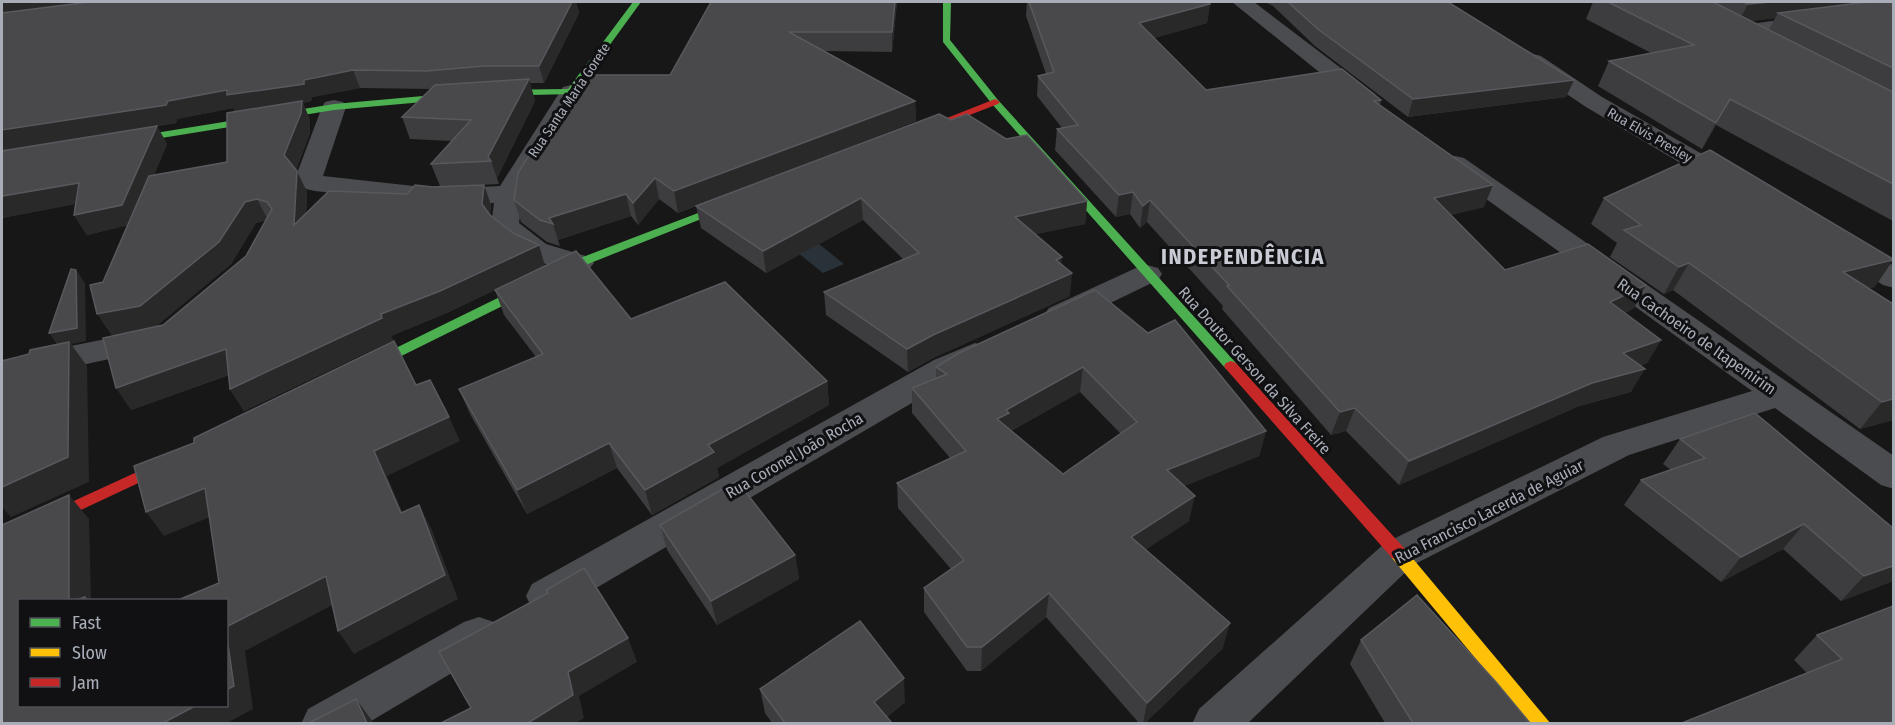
<svg xmlns="http://www.w3.org/2000/svg" width="1895" height="725" font-family="'Fira Sans Condensed',sans-serif">
<style>
.water{fill:#2a3239}
.lines{fill:none;stroke-linecap:round;stroke-linejoin:round}
.street{fill:#4b4c50;fill-rule:evenodd}
.fast{fill:#4caf50;fill-rule:evenodd}
.slow{fill:#ffc107;fill-rule:evenodd}
.jam{fill:#c62828;fill-rule:evenodd}
.wall{fill:#3d3d3f;fill-rule:evenodd}
.shaded-wall{fill:#29292a}
.building{fill:#49494c;stroke:#58595d;stroke-width:1.5;fill-rule:evenodd}
.labels{text-anchor:middle;stroke-width:6;stroke-linejoin:round;paint-order:stroke}
.far-street-label{font-size:14px;fill:#a8adb8;stroke:#111113}
.street-label{font-size:16px;fill:#a8adb8;stroke:#111113}
.district-label{font-size:22px;font-weight:bold;letter-spacing:1.5px;fill:#c9ccd4;stroke:#111113}
</style>
<rect width="100%" height="100%" fill="#171717"/>
<!-- water -->
<polygon class="water" points="819,244 844,264 823,273 797,252"/>
<g class="lines">
<!-- street -->
<g class="street">
<polygon points="1232,2 1254,2 1375,94 1379,99 1375,104 1367,106 1359,104"/>
<polygon points="1894,5 1894,17 1735,38 1727,37 1724,32 1727,27 1735,26"/>
<polygon points="1533,54 1541,56 1602,97 1739,175 1743,181 1739,187 1730,189 1721,187 1586,107 1525,66 1522,61 1525,56"/>
<path d="M571 85 579 87 583 92 539 162 523 194 519 223 546 244 589 257 594 263 589 269C559 277 508 250 491 225L494 203 441 205 315 191 306 189 296 176 322 107 325 102 334 100 343 102 346 107 323 176 441 189 500 186 563 87Z"/>
<polygon points="1455,156 1464,158 1894,456 1894,489 1881,485 1775,408 1629,455 1413,565 1247,724 1192,724 1199,709 1385,543 1603,437 1752,391 1446,170 1442,164 1446,158"/>
<polygon points="1847,241 1857,244 1894,266 1894,288 1883,285 1837,256 1832,250 1837,244"/>
<polygon points="1147,265 1158,268 1162,274 1158,280 1071,322 1060,325 1049,322 1044,315 1049,308 1136,268"/>
<polygon points="150,330 161,334 166,341 161,348 2,382 2,360"/>
<polygon points="975,343 987,346 991,354 987,362 958,376 562,608 547,613 532,608 526,596 532,584 934,360"/>
<polygon points="479,617 494,622 500,635 494,648 366,724 301,724 308,709 464,622"/>
</g>
<!-- fast -->
<g class="fast">
<polygon points="633,2 641,2 574,94 490,96 334,110 118,145 113,142 118,139 334,104 490,90 568,89"/>
<polygon points="943,2 951,2 950,40 998,100 1236,363 1238,366 1236,369 1226,369 992,104 943,42"/>
<polygon points="740,197 744,198 744,202 583,266 363,375 353,375 351,372 353,369 575,260"/>
</g>
<!-- slow -->
<polygon class="slow" points="1398,546 1404,548 1551,724 1530,724 1392,558 1390,553 1392,548"/>
<!-- jam -->
<g class="jam">
<polygon points="995,99 1000,102 998,104 913,137 905,137 904,135"/>
<polygon points="1231,361 1236,363 1404,548 1406,553 1404,558 1398,560 1392,558 1226,369 1224,366 1226,363"/>
<polygon points="176,454 181,455 183,459 181,463 2,547 2,534"/>
</g>
</g>
<!-- wall -->
<g class="wall">
<path d="M2 2H576L579 13 544 83H530L535 101 497 178 499 184 456 186 484 185 491 205 490 215 545 266 631 319 827 381 829 405 717 468 719 477 652 515 617 468 527 514 470 414 459 389 536 357 504 315 495 290 513 281 449 312 391 336 393 340 244 411 230 389 229 375 131 410 112 336 103 282 128 225 87 235 74 215 75 204 2 218ZM360 88 431 89 402 117 410 139 452 141 431 164 440 186 433 187 407 194 306 213 307 192 296 170 310 133V120L303 103 311 101 312 97ZM233 108 235 111 227 162 154 175 167 144 157 126 176 123 177 119ZM266 220 246 256 163 325 155 327 231 264 256 223Z"/>
<polygon points="711,2 897,2 892,52 825,51 915,101 916,121 678,213 659,199 638,225 631,216 558,240 560,246 547,242 521,222 514,200 670,75"/>
<polygon points="1027,2 1210,2 1207,23 1154,38 1206,90 1381,100 1380,105 1484,207 1450,215 1505,270 1634,308 1625,313 1661,340 1647,363 1640,366 1631,392 1579,406 1399,485 1346,431 1331,435 1222,309 1223,306 1147,222 1140,228 1130,214 1116,217 1055,150 1057,129 1062,128 1037,96 1038,76 1046,74 1026,16"/>
<polygon points="1265,2 1448,2 1574,80 1566,97 1408,117 1315,46 1273,6"/>
<path d="M1593 2H1893V221L1716 125 1702 149 1598 86 1609 61 1651 53 1586 19ZM1775 18 1769 30 1751 21Z"/>
<polygon points="939,114 1087,201 1085,224 1035,234 1062,264 1070,296 933,358 908,372 826,315 824,292 903,259 863,220 766,273 701,228 696,206"/>
<polygon points="1604,198 1875,287 1868,288 1893,420 1860,429 1673,290 1664,294 1610,257 1617,243 1591,224"/>
<path d="M1095 290 1266 431 1259 456 1184 486 1189 521 1146 549 1223 648 1145 723H1139L1046 617 981 671H967L924 612V588L951 569 898 508 897 483 950 458 912 413V388L936 378V367ZM1080 392 1121 434 1063 474 1011 431Z"/>
<polygon points="1680,439 1893,528 1893,581 1841,601 1783,549 1721,582 1624,505 1641,480 1671,470 1663,464"/>
<polygon points="660,525 795,555 799,579 717,625 667,550"/>
<polygon points="1893,606 1893,723 1807,673 1794,660 1817,635"/>
<polygon points="1361,640 1530,723 1385,723 1350,664"/>
<polygon points="760,689 905,702 887,717 892,723 772,723 765,713"/>
</g>
<!-- shaded-wall -->
<g class="shaded-wall">
<polygon points="2,2 104,2 2,16"/>
<polygon points="572,2 576,2 579,13 544,83 539,66"/>
<polygon points="895,2 897,2 892,52 892,32"/>
<polygon points="1771,2 1879,2 1778,13 1775,18 1738,23 1748,4"/>
<polygon points="1210,4 1207,23 1137,43 1139,23"/>
<polygon points="353,70 360,88 312,97 311,101 303,103 310,120 310,133 294,175 236,113 233,108 177,119 176,123 157,126 167,144 134,224 87,235 74,215 156,126 2,152 2,130 227,90 304,80"/>
<polygon points="529,79 535,101 497,178 491,161 488,157"/>
<polygon points="1574,80 1566,97 1408,117 1413,99"/>
<polygon points="1730,99 1716,125 1702,149 1716,123"/>
<polygon points="915,101 916,121 678,213 674,191"/>
<polygon points="297,171 307,192 304,246 294,225"/>
<polygon points="655,178 659,199 638,225 633,203"/>
<polygon points="79,183 91,201 2,218 2,196"/>
<polygon points="484,185 491,205 489,225 482,204"/>
<polygon points="1493,185 1484,207 1426,220 1434,198"/>
<polygon points="1133,192 1130,214 1116,217 1119,195"/>
<polygon points="626,194 631,216 558,240 553,224 549,218"/>
<polygon points="861,198 863,220 766,273 763,251"/>
<polygon points="257,199 268,220 256,223 231,264 154,328 112,336 97,314 245,202"/>
<polygon points="1150,200 1147,222 1140,228 1143,206"/>
<polygon points="1087,201 1085,224 1014,239 1015,217"/>
<polygon points="539,245 545,266 449,312 391,336 393,340 244,411 230,389 381,314"/>
<polygon points="1062,257 1060,278 1072,273 1070,296 933,358 908,372 907,349 1056,260"/>
<polygon points="1893,260 1875,287 1824,299 1843,272"/>
<polygon points="1689,263 1673,290 1664,294 1679,267"/>
<polygon points="76,270 85,283 86,341 71,344 87,366 89,482 11,517 2,507 2,479 59,347 49,333"/>
<polygon points="1646,285 1634,308 1598,325 1610,302"/>
<polygon points="1661,340 1647,363 1610,377 1623,353"/>
<polygon points="226,349 239,371 131,410 116,388"/>
<polygon points="1083,367 1080,392 1007,433 997,419 1006,410"/>
<polygon points="1645,369 1631,392 1579,406 1399,485 1409,461 1592,383"/>
<polygon points="827,381 829,405 717,468 719,477 652,515 645,490 708,445"/>
<polygon points="1893,399 1893,420 1860,429 1882,402"/>
<polygon points="1355,408 1346,431 1331,435 1340,412"/>
<polygon points="449,417 460,441 387,476 413,538 401,513 374,451"/>
<polygon points="1266,431 1259,456 1162,495 1167,470"/>
<polygon points="609,443 617,468 527,514 517,490"/>
<polygon points="205,488 222,512 164,536 146,512"/>
<polygon points="69,495 89,519 91,600 69,600"/>
<polygon points="1195,496 1189,521 1127,562 1131,537"/>
<polygon points="419,505 432,530 458,599 354,654 338,631"/>
<polygon points="1804,524 1783,549 1721,582 1741,557"/>
<polygon points="795,555 799,579 717,625 711,601"/>
<polygon points="1893,566 1893,581 1841,601 1864,576"/>
<polygon points="326,576 342,600 245,651 253,709 227,723 163,723 197,705 226,705 226,627"/>
<polygon points="1049,593 1046,617 981,671 982,647"/>
<polygon points="1230,623 1223,648 1145,723 1143,723 1147,703"/>
<polygon points="628,638 637,662 579,696 584,718 576,723 528,723 568,672"/>
<polygon points="904,678 905,702 879,723 874,702"/>
<polygon points="356,699 373,722 374,723 367,723"/>
</g>
<!-- building -->
<g class="building">
<polygon points="89,2 572,2 539,66 484,66 427,71 353,70 304,80 304,84 227,95 227,90 168,101 166,105 2,130 2,13"/>
<polygon points="711,2 895,2 892,32 789,32 915,101 674,191 655,178 633,203 626,194 549,218 553,224 540,220 514,200 518,173 524,163 589,75 670,75"/>
<polygon points="1029,2 1210,2 1210,4 1139,23 1206,90 1342,69 1381,100 1374,101 1493,185 1434,198 1505,270 1588,244 1646,285 1610,302 1661,340 1623,353 1645,369 1592,383 1409,461 1355,408 1340,412 1227,286 1229,285 1150,200 1143,206 1133,192 1119,195 1057,129 1078,125 1038,76 1054,72"/>
<polygon points="1288,2 1448,2 1574,80 1413,99 1319,30"/>
<polygon points="1608,2 1713,2 1893,92 1893,184 1730,99 1716,123 1609,61 1694,45"/>
<polygon points="1742,2 1771,2 1748,4"/>
<polygon points="1867,2 1893,2 1893,68 1778,13"/>
<polygon points="529,79 488,157 491,161 431,164 471,120 402,117 435,85"/>
<polygon points="302,101 301,113 284,155 297,171 294,225 329,191 407,194 415,185 433,187 484,185 482,204 490,215 513,233 539,245 440,291 381,314 382,318 230,389 226,349 116,388 103,338 163,325 246,256 272,209 267,202 257,199 245,202 219,242 140,306 97,314 90,285 103,282 149,176 227,162 227,113"/>
<polygon points="939,114 951,120 967,114 1006,139 1027,135 1087,201 1015,217 1062,257 1056,260 1072,273 933,335 907,349 824,292 919,253 861,198 763,251 696,206"/>
<polygon points="157,126 122,205 74,215 79,183 2,196 2,151"/>
<polygon points="1710,150 1893,259 1893,260 1843,272 1893,304 1893,399 1882,402 1689,263 1679,267 1624,230 1641,225 1604,198"/>
<polygon points="576,251 631,319 725,282 827,381 708,445 714,452 645,490 609,443 517,490 459,389 543,354 495,290"/>
<polygon points="71,269 76,270 77,328 49,333"/>
<path d="M1095 290 1148 333 1175 320 1266 431 1167 470 1195 496 1131 537 1230 623 1147 703 1049 593 982 647H967L924 588 964 560 897 483 966 451 912 388 947 374 936 367 959 353ZM1083 367 1137 422 1063 474 997 419 1009 413 1006 410Z"/>
<polygon points="394,341 416,385 430,380 449,417 374,451 401,513 419,505 445,575 338,631 326,576 226,627 226,600 178,600 219,583 205,488 146,512 134,466 194,443 194,438"/>
<polygon points="69,342 68,457 2,487 2,361 29,354 30,350"/>
<polygon points="1755,413 1893,528 1893,566 1864,576 1804,524 1741,557 1641,480 1705,458 1680,439"/>
<polygon points="737,481 795,555 711,601 660,525"/>
<polygon points="69,495 69,600 20,600 20,705 197,705 163,723 2,723 2,525"/>
<polygon points="584,568 628,638 568,672 573,695 528,723 441,723 471,708 439,652 548,593 546,590"/>
<polygon points="1417,595 1496,682 1530,723 1413,723 1361,640"/>
<polygon points="85,597 86,600 76,600"/>
<polygon points="1893,606 1893,723 1682,723 1842,659 1817,635"/>
<polygon points="860,621 904,678 874,702 892,723 785,723 760,689"/>
<polygon points="226,631 234,686 226,690"/>
<polygon points="356,699 367,723 309,723"/>
</g>
<g class="labels">
<!-- far-street labels -->
<g class="far-street-label">
<text transform="translate(569 100) rotate(-56)" y="5">Rua Santa Maria Gorete</text>
<text transform="translate(1650 135) rotate(30)" y="5">Rua Elvis Presley</text>
</g>
<!-- street labels -->
<g class="street-label">
<text transform="translate(1697 336) rotate(35)" y="6">Rua Cachoeiro de Itapemirim</text>
<text transform="translate(1255 370) rotate(48)" y="6">Rua Doutor Gerson da Silva Freire</text>
<text transform="translate(794 455) rotate(-30)" y="6">Rua Coronel João Rocha</text>
<text transform="translate(1489 511) rotate(-27)" y="6">Rua Francisco Lacerda de Aguiar</text>
</g>
<!-- district labels -->
<g class="district-label">
<text x="1243" y="264">INDEPENDÊNCIA</text>
</g>
</g>
<!-- border -->
<rect width="1895" height="725" fill="none" stroke="#a8adb8" stroke-width="6"/>
<!-- legend -->
<rect x="18" y="599" width="210" height="108" fill="#111113" stroke="#4d4f55" stroke-width="1.5"/>
<rect x="30" y="618" width="30" height="9" fill="#4caf50" stroke="#4d4f55" stroke-width="1.5"/>
<text x="72" y="629" font-size="18" fill="#a8adb8">Fast</text>
<rect x="30" y="648" width="30" height="9" fill="#ffc107" stroke="#4d4f55" stroke-width="1.5"/>
<text x="72" y="659" font-size="18" fill="#a8adb8">Slow</text>
<rect x="30" y="678" width="30" height="9" fill="#c62828" stroke="#4d4f55" stroke-width="1.5"/>
<text x="72" y="689" font-size="18" fill="#a8adb8">Jam</text>
</svg>
